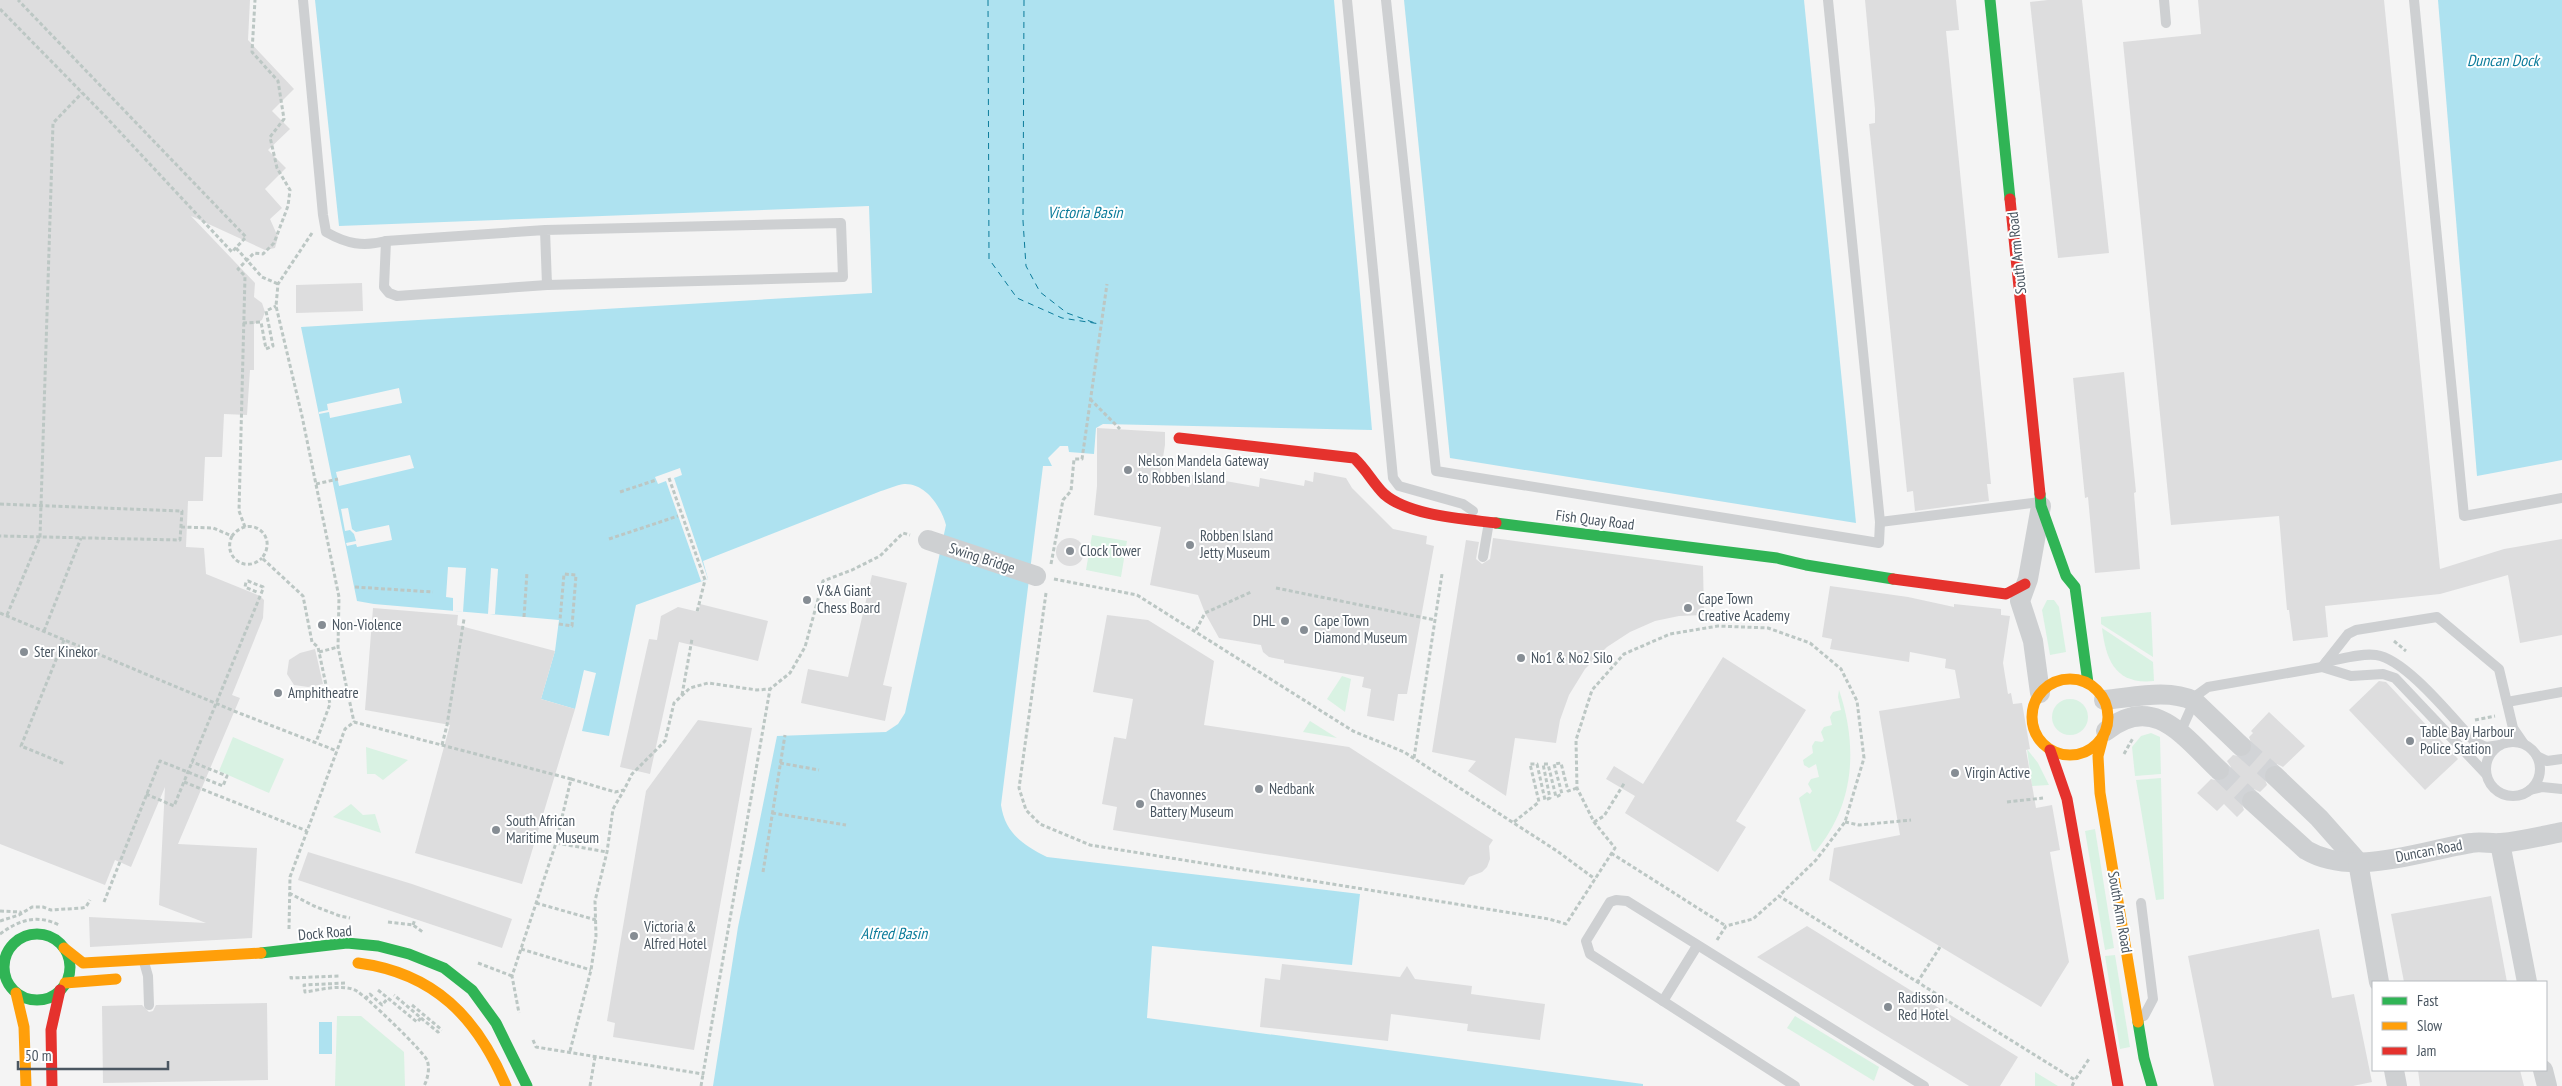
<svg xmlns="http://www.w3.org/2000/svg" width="2562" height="1086" font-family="'PT Sans Narrow',sans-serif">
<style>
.green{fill:#d9f2e3}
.water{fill:#aee2f0}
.pier{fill:#f4f4f4}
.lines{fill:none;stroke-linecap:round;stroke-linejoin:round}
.ferry{stroke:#0c7c9b;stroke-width:1;stroke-dasharray:6 5;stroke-linecap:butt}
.building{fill:#ddddde}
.street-tunnel{stroke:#d2d4d7;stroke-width:20;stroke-dasharray:20 10;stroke-linecap:butt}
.path{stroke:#bcc7c4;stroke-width:3;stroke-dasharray:4 2.5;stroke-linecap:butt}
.lane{stroke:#ced0d2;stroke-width:10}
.street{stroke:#ced0d2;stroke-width:20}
.fast{stroke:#30b455;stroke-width:11}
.slow{stroke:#ff9f0a;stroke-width:11}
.jam{stroke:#e5322d;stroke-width:11}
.poi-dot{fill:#868d94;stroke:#fff;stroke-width:2}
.labels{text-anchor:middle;stroke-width:4;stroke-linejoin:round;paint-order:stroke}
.street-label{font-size:15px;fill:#4a5661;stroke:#fff}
.poi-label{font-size:15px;fill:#4a5661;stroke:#fff;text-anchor:start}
.water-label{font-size:16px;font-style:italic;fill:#0c7c9b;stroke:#fff}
</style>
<rect width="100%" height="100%" fill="#f4f4f4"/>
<!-- green -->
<g class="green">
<polygon points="1092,535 1127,541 1121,577 1086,570"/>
<polygon points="2047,600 2054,600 2059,607 2066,652 2050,655 2042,610"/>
<polygon points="2151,612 2153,657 2101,624 2101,617"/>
<path d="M2102 628 2153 662 2154 681C2116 685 2106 661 2102 628Z"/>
<polygon points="1342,676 1351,679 1345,712 1327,699"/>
<path d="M1839 690C1858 746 1855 805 1815 852L1812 850 1799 798 1807 792 1810 794 1812 791 1808 784 1811 779 1819 777 1816 764 1809 768 1804 765 1803 760 1813 753 1812 746 1815 741 1822 742 1824 740 1821 732 1824 727 1832 725 1830 717 1833 712 1841 710 1838 697Z"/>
<circle cx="2070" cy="717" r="18"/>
<polygon points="1310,721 1337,738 1303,732"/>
<polygon points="2151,733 2160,737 2161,774 2135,776 2132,747 2141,736"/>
<polygon points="233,737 284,759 269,793 219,771"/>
<polygon points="366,747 408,760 383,780 375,774 367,774"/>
<polygon points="2027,749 2038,763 2049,785 2032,786"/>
<polygon points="2161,778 2164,899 2156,900 2136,780"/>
<polygon points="351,804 363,815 375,814 381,833 333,817"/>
<polygon points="2095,829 2114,948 2105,950 2085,831"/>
<polygon points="2115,955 2130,1047 2120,1049 2105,956"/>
<polygon points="337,1016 361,1016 404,1052 405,1086 335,1086"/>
<polygon points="1795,1016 1879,1067 1874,1081 1787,1028"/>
<polygon points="2035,1072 2058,1086 2035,1086"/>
</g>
<!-- water -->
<g class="water">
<path d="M315 0H1334L1372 430 1103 424 1096 428 1094 454 1069 452 1068 446H1060L1048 458 1052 466H1043L1001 805C1005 833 1023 845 1047 857L1360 894 1352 965 1152 946 1147 1018 1643 1084V1086H713L738 927 777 736 886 732 898 724 905 713 946 525C941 507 926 483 904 484 896 485 888 489 881 491L703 561 708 579 636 605 609 736 582 731 596 673 584 670 575 709 541 699 555 651 559 620 374 604 357 601 301 327 872 293 869 206 339 226Z"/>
<polygon points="1404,0 1804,0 1856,523 1450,458"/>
<polygon points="2438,0 2562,0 2562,460 2477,476"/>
<rect x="319" y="1022" width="13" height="32"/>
</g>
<!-- pier -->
<g class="pier">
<polygon points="399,388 402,403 330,418 329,412 319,414 319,412 328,410 327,404"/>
<polygon points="410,455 414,468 339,486 336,472"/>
<polygon points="680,468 682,475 674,478 708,579 701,581 666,481 658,484 655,477"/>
<polygon points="348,508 352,529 356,532 389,525 392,540 357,547 356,544 347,546 346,543 356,541 354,534 350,530 345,531 341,509"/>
<polygon points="448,567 466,568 463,612 453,611 453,598 446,597"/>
<polygon points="491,568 498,569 495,614 488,614"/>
</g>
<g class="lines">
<!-- ferry -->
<g class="ferry">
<polyline points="988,0 989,259 1017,298 1062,318 1100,324"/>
<polyline points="1024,0 1023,221 1026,266 1040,292 1067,313 1095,323"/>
</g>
</g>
<!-- building -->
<g class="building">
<polygon points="0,0 250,0 248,40 294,89 272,111 290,129 268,150 286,168 265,189 282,208 270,219 278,237 275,248 265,250 191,216 255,283 254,297 262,303 265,312 262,320 254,324 254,370 250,370 247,415 224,414 222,457 205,457 203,501 188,501 186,547 204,548 206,574 260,596 264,600 263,618 232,695 240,698 178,844 257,848 252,938 90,947 89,917 206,923 159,905 165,787 131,867 115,860 105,885 0,844"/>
<polygon points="1865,0 1956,0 1959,30 1946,31 1991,484 1987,484 1989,501 1915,511 1913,491 1907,492 1869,124 1875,123 1875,109"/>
<polygon points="2048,0 2082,0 2109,253 2058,258 2030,2"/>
<polygon points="2198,0 2384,0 2440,569 2504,549 2562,539 2562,635 2520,643 2508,575 2440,594 2325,606 2328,637 2293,641 2289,610 2287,610 2279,516 2171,525 2123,42 2201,34"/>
<polygon points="362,283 363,311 296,313 296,285"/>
<polygon points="2124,372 2136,492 2134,493 2140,569 2095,573 2088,497 2085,498 2073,378"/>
<polygon points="1097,428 1165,432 1165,445 1159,482 1189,487 1192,475 1259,487 1260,478 1304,486 1305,480 1313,482 1314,472 1346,478 1352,488 1393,529 1427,536 1426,544 1434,546 1407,694 1398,694 1394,721 1367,716 1371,689 1362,687 1364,677 1284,663 1284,660 1269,657 1263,652 1261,645 1219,638 1205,613 1198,595 1150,585 1161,527 1094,515 1097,486"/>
<polygon points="1493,538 1703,566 1704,615 1679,616 1655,621 1630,632 1607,647 1585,669 1569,695 1560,720 1556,743 1515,738 1506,796 1468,771 1476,761 1432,752 1466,540 1479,542 1476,559 1482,564 1490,559"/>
<circle cx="1070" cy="552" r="14"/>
<polygon points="872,575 907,583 883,685 892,687 885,721 801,703 808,669 848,677"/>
<polygon points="1830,586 1908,597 1954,607 1954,604 2001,609 2001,615 2010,616 2003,663 2008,694 2011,693 2013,704 2022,703 2030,749 2026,750 2036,808 2052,805 2060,850 2050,852 2069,962 2041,1007 1829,880 1834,848 1900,835 1879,711 1960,698 1955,670 1945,668 1946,659 1910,652 1909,662 1830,649 1832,639 1822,637"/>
<polygon points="700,604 768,621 758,661 679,642 650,774 620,767 649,639 657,640 661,616 678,607 699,612"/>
<polygon points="373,608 458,615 457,625 555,651 541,699 575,709 522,884 415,853 450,725 365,710"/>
<polygon points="1107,615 1148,620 1214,661 1204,725 1349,747 1493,840 1489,846 1490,859 1487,867 1482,872 1469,877 1464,885 1113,830 1117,807 1102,804 1114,737 1126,739 1133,699 1093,692"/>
<polygon points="315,649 323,684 308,687 294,685 287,674 289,660 300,653"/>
<polygon points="1723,657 1806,710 1736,821 1746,827 1718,872 1625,813 1635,796 1606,779 1614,766 1643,784"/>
<polygon points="2379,681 2386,682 2458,759 2425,790 2349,710"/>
<polygon points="2269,712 2305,746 2283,767 2277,764 2267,767 2263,774 2267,785 2260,792 2254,789 2244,793 2240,799 2244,810 2237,817 2224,804 2217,811 2197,793 2211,779 2222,782 2228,778 2231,767 2227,761 2233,755 2244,757 2250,754 2253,748 2249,737 2253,733 2251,731"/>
<polygon points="698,720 752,728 694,1050 613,1037 615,1023 607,1021 646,791"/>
<polygon points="308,852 412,884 512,919 502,948 298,880"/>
<polygon points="2491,896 2507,982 2404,982 2391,914"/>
<polygon points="1807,926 2018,1057 2000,1086 1969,1086 1757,957"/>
<polygon points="2319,929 2332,998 2354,994 2372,1082 2353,1086 2214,1086 2188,956"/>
<polygon points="1282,964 1400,977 1407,966 1415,979 1472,986 1471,994 1545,1004 1540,1040 1467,1031 1468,1024 1391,1014 1388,1041 1260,1027 1265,978 1280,980"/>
<polygon points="267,1003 268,1080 103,1083 102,1006 142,1005 149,1012 153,1011 156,1005"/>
<polygon points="2418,1070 2520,1070 2524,1086 2420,1086"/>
</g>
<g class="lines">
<!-- street-tunnel -->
<g class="street-tunnel">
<polyline points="2241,746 2275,776"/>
<polyline points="2219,770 2252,801"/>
</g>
<!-- path -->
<g class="path">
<polyline points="0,9 106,117 232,252 246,237 18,0"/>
<polyline points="312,233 278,284 276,306 302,416 339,597 338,647 354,722"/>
<polyline points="236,248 262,277 278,284"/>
<polyline points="243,323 261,322 266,349 273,346 266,311 276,306"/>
<polyline points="1090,399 1120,429"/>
<polyline points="669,478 705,580 697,612"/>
<polyline points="316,484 338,479"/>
<polyline points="620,492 656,480"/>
<polyline points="0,504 182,511 180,540 0,536"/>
<path d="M181 527 213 528 232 536C250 513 279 536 262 558L303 596 312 642 318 647 330 704 316 742"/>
<polyline points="245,527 239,511 245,276 238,269 254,253 263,254 274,243 288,206 290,190 277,168 270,137 284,119 278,81 252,52 255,0"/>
<path d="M232 536C222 557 246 574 262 558"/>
<polyline points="609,539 678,516"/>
<polyline points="1051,564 1063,500 1071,491 1074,459 1082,459 1107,284"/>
<polyline points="1054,579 1137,595 1353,731 1404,752 1557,851 1595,879"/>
<polyline points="355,587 433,592"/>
<polyline points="1276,588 1435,620"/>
<polyline points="1046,593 1019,788 1026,810 1040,824 1090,845 1549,919 1566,924 1615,848 1594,822 1577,788 1576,740 1592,690 1624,654 1670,634 1718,626 1768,628 1810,643 1841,669 1857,701 1864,758 1845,822 1816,860 1779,896"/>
<polyline points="0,613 234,711 337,751"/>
<polyline points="7,615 40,537 53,123 82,93"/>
<polyline points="524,617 527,572"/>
<polyline points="559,624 572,626 576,575 564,574 560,620"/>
<polyline points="1196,630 1205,613 1251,592"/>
<polyline points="44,631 81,538"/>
<polyline points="64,640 21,746 65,764"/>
<polyline points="2394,641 2406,651"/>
<polyline points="319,652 338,647"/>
<polyline points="682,695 692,639"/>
<polyline points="2475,720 2495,716"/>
<polyline points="442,745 447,725 464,619"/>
<polyline points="2124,754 2133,738"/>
<polyline points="1414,758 1442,574"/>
<polyline points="780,763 819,770"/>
<polyline points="571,779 615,792 624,790 632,774 665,741 674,703 690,688 708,683 757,690 770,689 790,673 805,647 823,581 852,570 880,556 903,533 910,535"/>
<polyline points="184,782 307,831"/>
<polyline points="146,794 174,806 263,589 263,587 248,581 246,582 245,587 257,592"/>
<polyline points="2007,802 2043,798"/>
<polyline points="772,813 846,825"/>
<polyline points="1514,822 1539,802 1530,764 1537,764 1545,800 1550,798 1543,764 1548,764 1556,797 1562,794 1554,764 1561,763 1568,791 1577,788"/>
<polyline points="1594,822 1604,816 1625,782"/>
<polyline points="1845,822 1859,825 1911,820"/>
<polyline points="556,843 607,852"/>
<polyline points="1611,853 1726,926"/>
<polyline points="763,872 785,735"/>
<polyline points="289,893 314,906 340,916 350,918"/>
<polyline points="104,902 160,761 223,786 227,776 192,762"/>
<polyline points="536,903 596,920"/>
<polyline points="0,911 20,912 21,914"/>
<polyline points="0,921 19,915 32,907 43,907 51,910 82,908 86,907 90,900"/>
<polyline points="388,922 413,925 424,933"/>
<polyline points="413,925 415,919"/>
<polyline points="289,929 290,877 345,729 354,722 571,779 556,843 512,976 519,1013"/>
<path d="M0 934C19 920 37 914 59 925"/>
<polyline points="1717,940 1726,926 1753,919 1779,896 2075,1080 2089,1059"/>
<polyline points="521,949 591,970"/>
<polyline points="478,963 512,976"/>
<polyline points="291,976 291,978 340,976"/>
<path d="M345 983 304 985 305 992C320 990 340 984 355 990 364 994 422 1050 427 1060 430 1068 428 1078 424 1086"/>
<polyline points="1917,983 1940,947"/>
<polyline points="378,990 417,1022 421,1018 394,995"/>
<polyline points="365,999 370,994 382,1005 388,998"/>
<polyline points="412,1005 442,1030"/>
<polyline points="421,1018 438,1032 441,1030"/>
<polyline points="533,1040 536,1047 703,1074 770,689"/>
<polyline points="570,1051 591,970 596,936 595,901 607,852 613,809 624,790"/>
<polyline points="590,1086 595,1057"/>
<polyline points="701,1086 703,1074"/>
<polyline points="2072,1086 2075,1080"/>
</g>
<!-- lane -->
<g class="lane">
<path d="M303 0 323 215 326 232C347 244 363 247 386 241L545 230 841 223 843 277 547 285 545 230"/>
<polyline points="1347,0 1393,478 1399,486 1463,504 1473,511"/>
<polyline points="1386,0 1436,471 1879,543 1880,522 1828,0"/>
<polyline points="2164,0 2166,23"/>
<polyline points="2414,0 2464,516 2562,498"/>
<polyline points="386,241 384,287 389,293 397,296 547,285"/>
<polyline points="1880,522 2040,502"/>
<polyline points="1483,557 1489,522"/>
<path d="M2326 662C2342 659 2361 653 2376 655 2406 659 2453 719 2475 742L2486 747 2500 745"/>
<polyline points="2322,667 2348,634 2356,630 2437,617 2499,669 2513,728 2524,744"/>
<polyline points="2507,702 2562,692"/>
<polyline points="2180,733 2197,695 2208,687 2322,667 2351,676 2383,674 2395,678 2486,774"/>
<circle cx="2513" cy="769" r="27"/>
<polyline points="2537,756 2547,761 2562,759"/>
<polyline points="2530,790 2542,787 2562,789"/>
<polyline points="2141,903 2153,999 2144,1016"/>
<polyline points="144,962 148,976 149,1005"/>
<polyline points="1663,1001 1697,946"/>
<polyline points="1795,1086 1590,954 1586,941 1610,902 1616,900 1627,901 1924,1086"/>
</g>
<!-- street -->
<g class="street">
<polyline points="928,540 1036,576"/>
<polyline points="2040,693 2033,641 2020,601 2028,579 2041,506"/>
<path d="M2104 700C2131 698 2168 688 2194 701L2241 746"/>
<path d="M2106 731C2154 692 2185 738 2219 770"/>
<polyline points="2275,776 2319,818 2358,862"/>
<path d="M2252 801 2306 850C2353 878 2420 851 2471 843 2481 841 2491 844 2501 843 2522 841 2542 836 2562 832"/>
<polyline points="2500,843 2527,982"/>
<polyline points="2358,862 2379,982"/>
<polyline points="2394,1070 2397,1086"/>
<polyline points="2543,1070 2547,1086"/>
</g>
<!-- fast -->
<g class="fast">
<polyline points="1990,0 2010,199"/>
<polyline points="2040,494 2041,506 2066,576 2075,587 2088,683"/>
<polyline points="1496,523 1777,558 1806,565 1893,579"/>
<circle cx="37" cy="967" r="33"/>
<polyline points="261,953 347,943 378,946 409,954 444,968 472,990 496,1023 527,1086"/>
<polyline points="2138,1022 2144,1058 2152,1086"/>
</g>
<!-- slow -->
<g class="slow">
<circle cx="2070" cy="717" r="38"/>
<polyline points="2103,737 2098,756 2100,793 2138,1022"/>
<polyline points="64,948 83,963 261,953"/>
<path d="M358 963C434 973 477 1017 506 1086"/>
<polyline points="65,983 116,979"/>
<polyline points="16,993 24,1027 26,1086"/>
</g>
<!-- jam -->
<g class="jam">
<polyline points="2010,199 2040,494"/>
<path d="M1179 438 1354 458C1366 469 1373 483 1384 494 1409 516 1464 519 1496 523"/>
<polyline points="1893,579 2006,594 2025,584"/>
<polyline points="2050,750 2067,799 2118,1086"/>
<polyline points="52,1086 51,1030 60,990"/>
</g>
</g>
<!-- markers -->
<g class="poi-dot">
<circle cx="1128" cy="470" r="5"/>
<circle cx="1190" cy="545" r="5"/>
<circle cx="1070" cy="551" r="5"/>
<circle cx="807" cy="600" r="5"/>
<circle cx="1688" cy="608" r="5"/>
<circle cx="1285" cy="621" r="5"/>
<circle cx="322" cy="625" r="5"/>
<circle cx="1304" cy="630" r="5"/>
<circle cx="24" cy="652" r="5"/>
<circle cx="1521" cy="658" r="5"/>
<circle cx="278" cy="693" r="5"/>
<circle cx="2410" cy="741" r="5"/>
<circle cx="1955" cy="773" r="5"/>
<circle cx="1259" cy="789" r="5"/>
<circle cx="1140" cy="804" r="5"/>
<circle cx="496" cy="830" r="5"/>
<circle cx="634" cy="936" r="5"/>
<circle cx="1888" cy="1007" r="5"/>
</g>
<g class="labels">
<!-- street labels -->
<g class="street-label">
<text transform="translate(2017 253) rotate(-96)" y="5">South Arm Road</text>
<text transform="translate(1595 520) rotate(7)" y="5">Fish Quay Road</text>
<text transform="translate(982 558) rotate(18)" y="5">Swing Bridge</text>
<text transform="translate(2429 851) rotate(-11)" y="5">Duncan Road</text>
<text transform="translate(2120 912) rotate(80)" y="5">South Arm Road</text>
<text transform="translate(325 933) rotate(-5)" y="5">Dock Road</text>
</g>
<!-- poi labels -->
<g class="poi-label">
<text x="1138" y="466">Nelson Mandela Gateway<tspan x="1138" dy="17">to Robben Island</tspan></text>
<text x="1200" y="541">Robben Island<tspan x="1200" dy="17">Jetty Museum</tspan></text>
<text x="1080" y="556">Clock Tower</text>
<text x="817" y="596">V&amp;A Giant<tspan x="817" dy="17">Chess Board</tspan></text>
<text x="1698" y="604">Cape Town<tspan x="1698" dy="17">Creative Academy</tspan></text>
<text x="1275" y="626" text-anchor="end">DHL</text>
<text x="1314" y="626">Cape Town<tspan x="1314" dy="17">Diamond Museum</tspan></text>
<text x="332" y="630">Non-Violence</text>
<text x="34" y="657">Ster Kinekor</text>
<text x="1531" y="663">No1 &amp; No2 Silo</text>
<text x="288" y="698">Amphitheatre</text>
<text x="2420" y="737">Table Bay Harbour<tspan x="2420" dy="17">Police Station</tspan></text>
<text x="1965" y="778">Virgin Active</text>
<text x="1269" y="794">Nedbank</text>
<text x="1150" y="800">Chavonnes<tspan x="1150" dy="17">Battery Museum</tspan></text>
<text x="506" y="826">South African<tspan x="506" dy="17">Maritime Museum</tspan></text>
<text x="644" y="932">Victoria &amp;<tspan x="644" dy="17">Alfred Hotel</tspan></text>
<text x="1898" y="1003">Radisson<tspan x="1898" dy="17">Red Hotel</tspan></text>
</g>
<!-- water labels -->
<g class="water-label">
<text x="2503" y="66">Duncan Dock</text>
<text x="1085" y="218">Victoria Basin</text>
<text x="894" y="939">Alfred Basin</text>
</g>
</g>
<!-- legend -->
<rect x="2372" y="981" width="175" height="90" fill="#ffffff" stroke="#b7bbc0"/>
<rect x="2382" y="997" width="25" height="8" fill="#30b455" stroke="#b7bbc0"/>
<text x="2417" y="1006" font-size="15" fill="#4a5661">Fast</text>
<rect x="2382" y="1022" width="25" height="8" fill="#ff9f0a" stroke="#b7bbc0"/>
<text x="2417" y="1031" font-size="15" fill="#4a5661">Slow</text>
<rect x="2382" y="1047" width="25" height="8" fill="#e5322d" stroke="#b7bbc0"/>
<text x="2417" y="1056" font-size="15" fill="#4a5661">Jam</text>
<!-- scale -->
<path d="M18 1061v8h150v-8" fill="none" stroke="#4a5661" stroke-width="2.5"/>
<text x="25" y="1061" font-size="15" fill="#4a5661" stroke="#ffffff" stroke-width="4" paint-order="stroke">50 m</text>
</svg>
